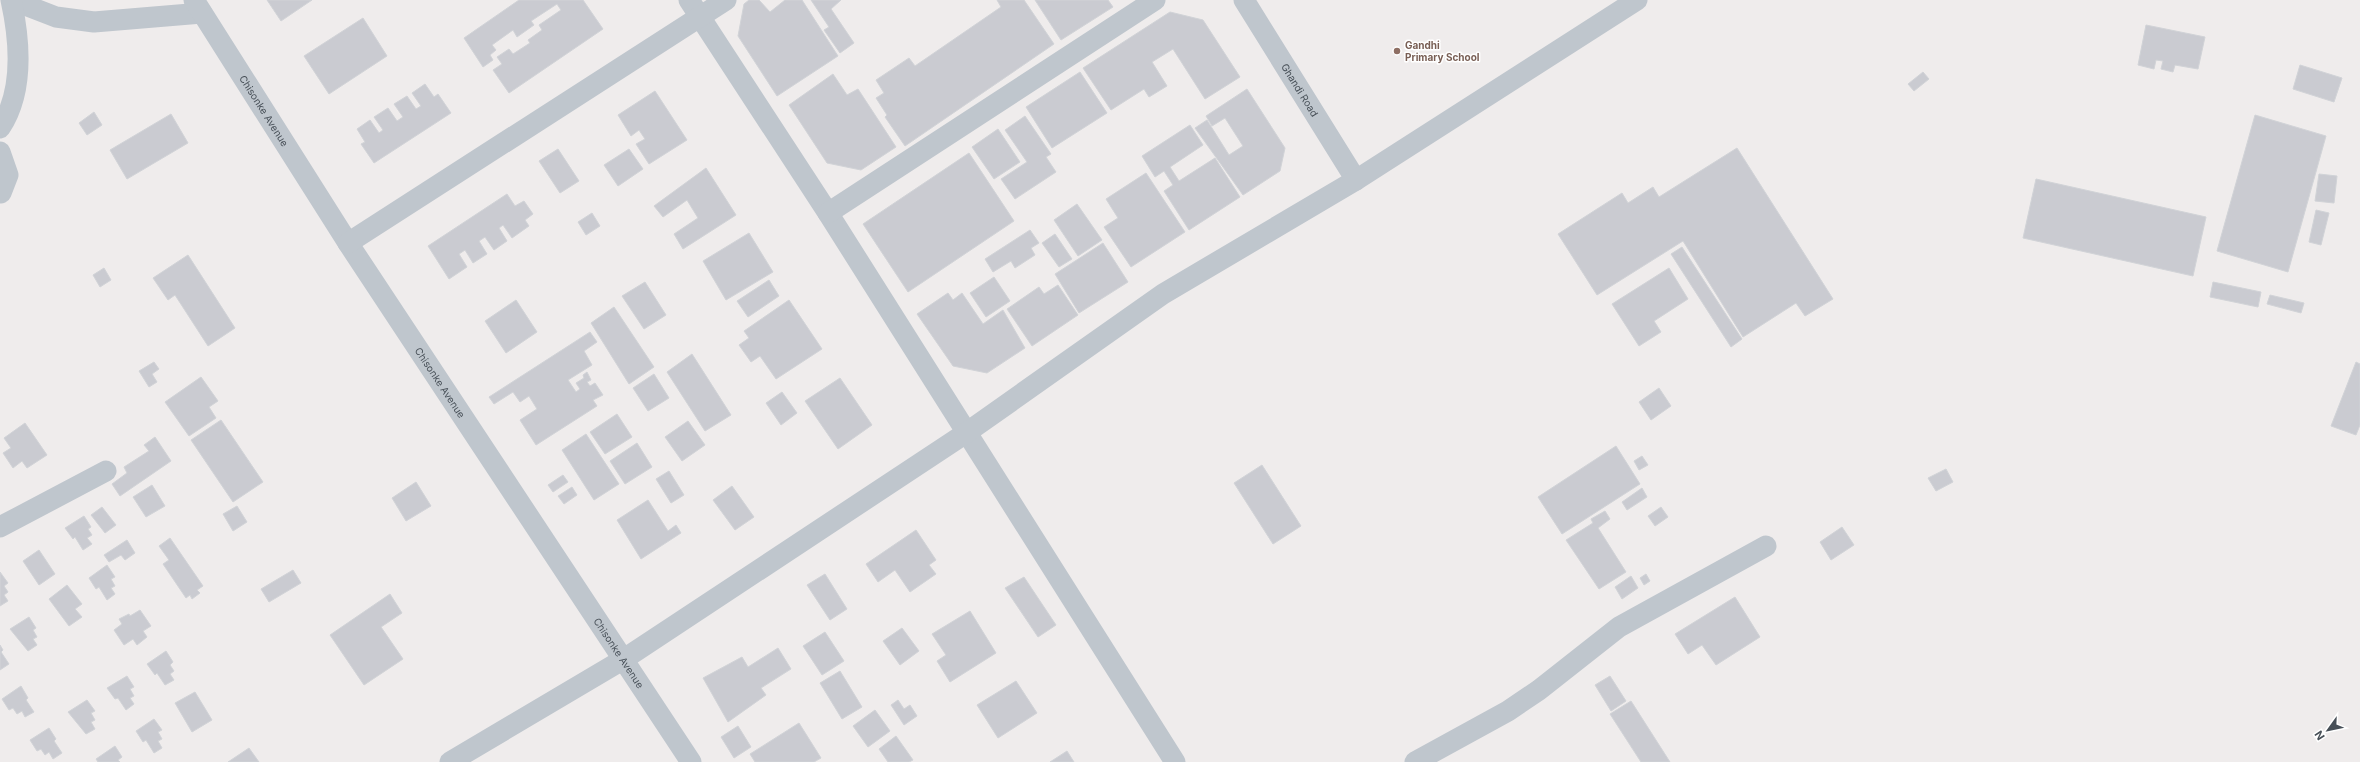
<svg xmlns="http://www.w3.org/2000/svg" width="2360" height="762" font-family="Inter,sans-serif">
<style>
.building{fill:#cacbd1;stroke:#d1d3d7}
.lines{fill:none;stroke-linecap:round;stroke-linejoin:round}
.minor{stroke:#bfc6cd;stroke-width:21}
.education-dot{fill:#8d6e63;stroke:#fff;stroke-width:1.5}
.labels{text-anchor:middle;stroke-width:3;stroke-linejoin:round;paint-order:stroke}
.education-label{font-size:10px;font-weight:bold;fill:#785e54;stroke:#fff;text-anchor:start}
.street-label{font-size:10px;fill:#474f57;stroke:#fff}
</style>
<rect width="100%" height="100%" fill="#efecec"/>
<!-- building -->
<g class="building">
<polygon points="267,0 312,0 281,21"/>
<polygon points="519,0 583,0 603,29 509,93 493,70 502,64 497,57 509,49 513,54 530,43 528,40 542,30 539,25 561,10 557,4 531,21 534,25 517,37 513,30 492,45 496,50 490,55 493,60 483,67 464,38"/>
<polygon points="749,0 759,0 770,12 785,0 802,0 838,56 777,96 738,36 744,4"/>
<polygon points="811,0 841,0 831,9 854,43 840,53 824,30 829,27"/>
<polygon points="997,0 1024,0 1054,44 905,146 885,117 887,115 876,98 884,93 876,80 909,58 915,66 1001,7"/>
<polygon points="1035,0 1108,0 1113,7 1061,40"/>
<polygon points="1170,12 1203,20 1240,77 1205,99 1173,49 1152,62 1167,86 1149,97 1144,89 1111,110 1083,68"/>
<polygon points="363,18 387,56 329,94 304,56"/>
<polygon points="2146,25 2205,37 2198,69 2175,65 2173,72 2161,69 2163,61 2156,60 2154,69 2138,65"/>
<polygon points="2300,65 2342,78 2334,102 2293,89"/>
<polygon points="1080,72 1107,113 1052,148 1026,107"/>
<polygon points="1923,72 1929,79 1914,91 1908,84"/>
<polygon points="833,74 847,95 858,89 896,147 861,170 827,163 789,105"/>
<polygon points="425,84 434,97 438,94 451,113 374,163 361,144 365,142 357,129 370,120 379,133 383,130 374,117 388,108 397,121 403,117 394,104 407,96 416,109 421,106 412,93"/>
<polygon points="1247,89 1285,148 1280,171 1243,195 1195,128 1207,120 1229,155 1243,146 1225,118 1212,126 1206,116"/>
<polygon points="655,91 687,140 649,164 636,144 645,139 639,130 631,136 618,115"/>
<polygon points="94,112 102,125 87,135 79,123"/>
<polygon points="171,114 188,143 127,179 110,150"/>
<polygon points="2255,115 2326,136 2288,272 2217,251"/>
<polygon points="1025,116 1051,154 1046,157 1056,172 1015,199 1001,179 1027,162 1005,130"/>
<polygon points="1190,125 1203,145 1170,167 1179,181 1215,158 1240,197 1189,230 1164,191 1173,185 1164,171 1155,177 1142,156"/>
<polygon points="998,129 1020,162 994,179 972,147"/>
<polygon points="1737,148 1833,299 1805,316 1796,303 1743,337 1683,241 1597,295 1558,234 1622,193 1628,203 1653,187 1659,197"/>
<polygon points="558,149 579,181 560,193 539,161"/>
<polygon points="629,149 643,169 618,186 604,165"/>
<polygon points="969,153 1014,221 908,292 863,224"/>
<polygon points="706,168 736,215 683,249 674,234 698,218 687,200 663,217 654,206"/>
<polygon points="1146,173 1185,232 1131,267 1104,227 1118,218 1106,199"/>
<polygon points="2319,174 2337,176 2334,203 2315,201"/>
<polygon points="2036,179 2206,217 2193,276 2023,238"/>
<polygon points="507,194 515,206 524,201 533,214 525,220 529,226 512,238 503,225 499,228 507,241 494,250 485,237 479,241 487,254 473,263 465,250 459,254 467,267 449,279 428,246"/>
<polygon points="1077,204 1102,240 1078,256 1054,220"/>
<polygon points="2316,210 2329,213 2321,245 2309,242"/>
<polygon points="592,213 600,226 586,235 578,222"/>
<polygon points="1030,230 1039,243 1031,248 1035,255 1015,268 1011,261 993,272 985,259"/>
<polygon points="749,233 773,272 726,300 703,261"/>
<polygon points="1055,234 1072,259 1059,267 1042,243"/>
<polygon points="1103,243 1128,282 1079,313 1055,274"/>
<polygon points="1682,247 1742,339 1731,347 1671,254"/>
<polygon points="188,255 235,328 208,346 175,295 168,300 153,278"/>
<polygon points="104,268 111,280 100,287 93,275"/>
<polygon points="1669,268 1688,299 1654,321 1661,332 1639,346 1612,304"/>
<polygon points="994,277 1010,301 986,317 970,293"/>
<polygon points="769,280 779,296 748,317 737,301"/>
<polygon points="645,282 666,315 644,329 622,296"/>
<polygon points="2213,282 2261,292 2258,307 2210,297"/>
<polygon points="1058,285 1078,315 1032,346 1007,309 1039,287 1044,294"/>
<polygon points="948,293 953,300 962,293 983,324 1003,310 1025,348 987,373 953,366 917,314"/>
<polygon points="2270,295 2304,303 2301,313 2267,304"/>
<polygon points="516,300 537,332 506,353 485,321"/>
<polygon points="789,300 822,349 776,379 760,356 751,362 739,345 749,338 744,331"/>
<polygon points="614,307 654,367 629,384 591,323"/>
<polygon points="590,332 597,342 584,351 592,365 568,380 576,392 580,389 576,383 584,378 583,375 587,372 591,380 587,382 590,386 595,383 603,395 593,400 597,406 536,445 520,420 537,409 529,396 520,402 513,392 494,404 489,397"/>
<polygon points="692,354 731,415 705,431 667,372"/>
<polygon points="154,362 159,369 152,374 157,382 149,387 139,371"/>
<polygon points="2356,362 2360,364 2360,425 2356,435 2331,426"/>
<polygon points="654,374 669,398 648,411 633,388"/>
<polygon points="201,377 218,401 209,407 216,418 189,436 165,402"/>
<polygon points="840,378 872,425 838,449 805,401"/>
<polygon points="1659,388 1671,406 1651,420 1639,402"/>
<polygon points="782,392 797,413 781,425 766,403"/>
<polygon points="617,414 632,437 605,454 590,432"/>
<polygon points="221,420 263,482 233,502 191,440"/>
<polygon points="688,421 705,445 682,461 665,437"/>
<polygon points="25,423 47,455 27,468 22,461 13,468 3,453 11,448 4,438"/>
<polygon points="586,434 619,484 594,500 562,450"/>
<polygon points="155,437 171,461 120,496 112,484 127,473 124,467 149,451 144,445"/>
<polygon points="637,443 652,467 625,484 610,461"/>
<polygon points="1616,446 1640,484 1562,534 1538,497"/>
<polygon points="1642,456 1648,465 1639,470 1634,461"/>
<polygon points="1262,465 1301,526 1273,544 1234,483"/>
<polygon points="1946,469 1953,482 1936,491 1928,478"/>
<polygon points="669,471 684,495 671,503 656,479"/>
<polygon points="563,475 568,482 553,492 548,485"/>
<polygon points="416,482 431,506 406,521 392,498"/>
<polygon points="152,485 165,506 146,517 133,497"/>
<polygon points="732,486 754,517 735,530 713,500"/>
<polygon points="572,487 577,495 564,504 558,496"/>
<polygon points="1642,488 1647,497 1627,510 1622,502"/>
<polygon points="648,500 668,531 676,525 681,533 641,559 617,520"/>
<polygon points="237,506 247,522 233,531 223,514"/>
<polygon points="102,507 116,525 105,533 91,515"/>
<polygon points="1661,507 1668,517 1655,526 1648,516"/>
<polygon points="1605,511 1610,519 1598,528 1626,572 1599,589 1566,540 1593,523 1591,519"/>
<polygon points="84,516 91,527 88,529 92,535 87,538 92,544 83,550 75,537 73,539 65,528"/>
<polygon points="1842,527 1854,545 1831,560 1820,542"/>
<polygon points="916,530 936,560 929,565 936,574 910,592 895,570 878,582 866,564"/>
<polygon points="170,538 203,586 197,590 200,593 192,599 190,595 186,598 163,564 169,560 159,546"/>
<polygon points="127,540 135,553 125,560 121,555 109,562 104,555"/>
<polygon points="39,550 55,574 39,585 23,561"/>
<polygon points="107,565 115,577 111,579 115,586 111,588 115,594 107,600 99,587 96,589 89,578"/>
<polygon points="293,570 301,583 269,602 261,589"/>
<polygon points="0,572 8,583 4,586 8,592 4,595 8,601 0,606"/>
<polygon points="825,574 847,609 830,620 807,585"/>
<polygon points="1646,574 1650,581 1644,585 1640,578"/>
<polygon points="1631,576 1638,588 1622,599 1615,587"/>
<polygon points="1024,577 1056,625 1038,637 1005,588"/>
<polygon points="67,585 82,604 75,609 82,617 69,626 49,599"/>
<polygon points="390,594 402,613 381,627 403,659 364,685 330,635"/>
<polygon points="1735,597 1760,637 1716,665 1702,645 1688,654 1675,634"/>
<polygon points="140,610 151,626 143,631 147,637 137,645 133,639 124,645 114,630 122,624 119,619 129,614 130,616"/>
<polygon points="970,611 996,653 950,682 937,661 946,655 932,634"/>
<polygon points="29,617 36,628 33,630 37,637 33,639 37,645 28,651 10,629"/>
<polygon points="902,628 919,651 900,665 883,641"/>
<polygon points="825,632 844,661 822,675 803,646"/>
<polygon points="0,645 3,650 1,652 9,664 0,670"/>
<polygon points="778,648 791,669 761,688 766,695 728,722 703,678 742,657 748,667"/>
<polygon points="166,651 173,662 170,665 174,671 170,674 174,680 165,685 157,673 155,675 147,664"/>
<polygon points="840,671 862,707 842,719 820,683"/>
<polygon points="127,676 134,687 130,689 134,696 130,698 134,704 126,710 118,698 115,699 107,688"/>
<polygon points="1610,676 1626,701 1611,711 1595,685"/>
<polygon points="1016,681 1037,713 998,738 977,705"/>
<polygon points="21,686 28,698 26,700 34,712 25,717 22,711 17,714 13,708 9,710 2,699"/>
<polygon points="195,692 212,720 192,732 175,703"/>
<polygon points="87,700 95,711 91,713 95,720 91,722 95,729 86,734 68,712"/>
<polygon points="898,700 904,709 910,705 917,716 904,725 891,705"/>
<polygon points="1631,701 1670,762 1641,762 1610,714"/>
<polygon points="875,710 890,731 868,747 853,726"/>
<polygon points="154,719 162,730 158,732 162,739 158,741 162,748 154,753 146,740 143,742 136,731"/>
<polygon points="799,723 821,758 814,762 755,762 750,754"/>
<polygon points="738,726 751,747 734,758 721,737"/>
<polygon points="49,728 56,739 54,741 62,753 53,759 49,752 45,755 41,749 37,751 30,740"/>
<polygon points="896,736 913,760 909,762 888,762 879,749"/>
<polygon points="115,746 122,757 118,760 120,762 98,762 96,759"/>
<polygon points="249,748 259,762 228,762"/>
<polygon points="1067,751 1074,762 1050,762"/>
</g>
<g class="lines">
<!-- minor -->
<g class="minor">
<polyline points="12,0 56,17 94,22 202,13"/>
<path id="s1" d="M194 0 348 243 691 762"/>
<polyline points="689,0 828,213 1175,762"/>
<path id="s2" d="M1244 0 1356 180"/>
<path d="M0 128C24 92 20 41 11 0"/>
<polyline points="0,152 8,175 1,193"/>
<polyline points="828,213 1155,0"/>
<polyline points="348,243 726,0"/>
<polyline points="0,527 106,471"/>
<polyline points="450,762 624,659 966,433 1163,294 1356,180 1637,0"/>
<polyline points="1415,762 1508,711 1539,690 1619,627 1766,546"/>
</g>
</g>
<!-- markers -->
<circle class="education-dot" cx="1397" cy="51" r="4"/>
<g class="labels">
<!-- education labels -->
<g class="education-label">
<text x="1405" y="49">Gandhi<tspan x="1405" dy="12">Primary School</tspan></text>
</g>
<!-- street labels -->
<g class="street-label">
<text dy="4" stroke="none"><textPath href="#s2" startOffset="106">Ghandi Road</textPath></text>
<text dy="4" stroke="none"><textPath href="#s1" startOffset="131">Chisonke Avenue</textPath></text>
<text dy="4" stroke="none"><textPath href="#s1" startOffset="455">Chisonke Avenue</textPath></text>
<text dy="4" stroke="none"><textPath href="#s1" startOffset="779">Chisonke Avenue</textPath></text>
</g>
</g>
<!-- north arrow -->
<g transform="translate(2328 730) rotate(237)" stroke="#ffffff" stroke-width="3" paint-order="stroke">
<path d="M0-3L7 15L0 10L-7 15Z" fill="#474f57"/>
<text y="-6" font-size="11" font-weight="bold" text-anchor="middle" fill="#474f57">N</text>
</g>
</svg>
